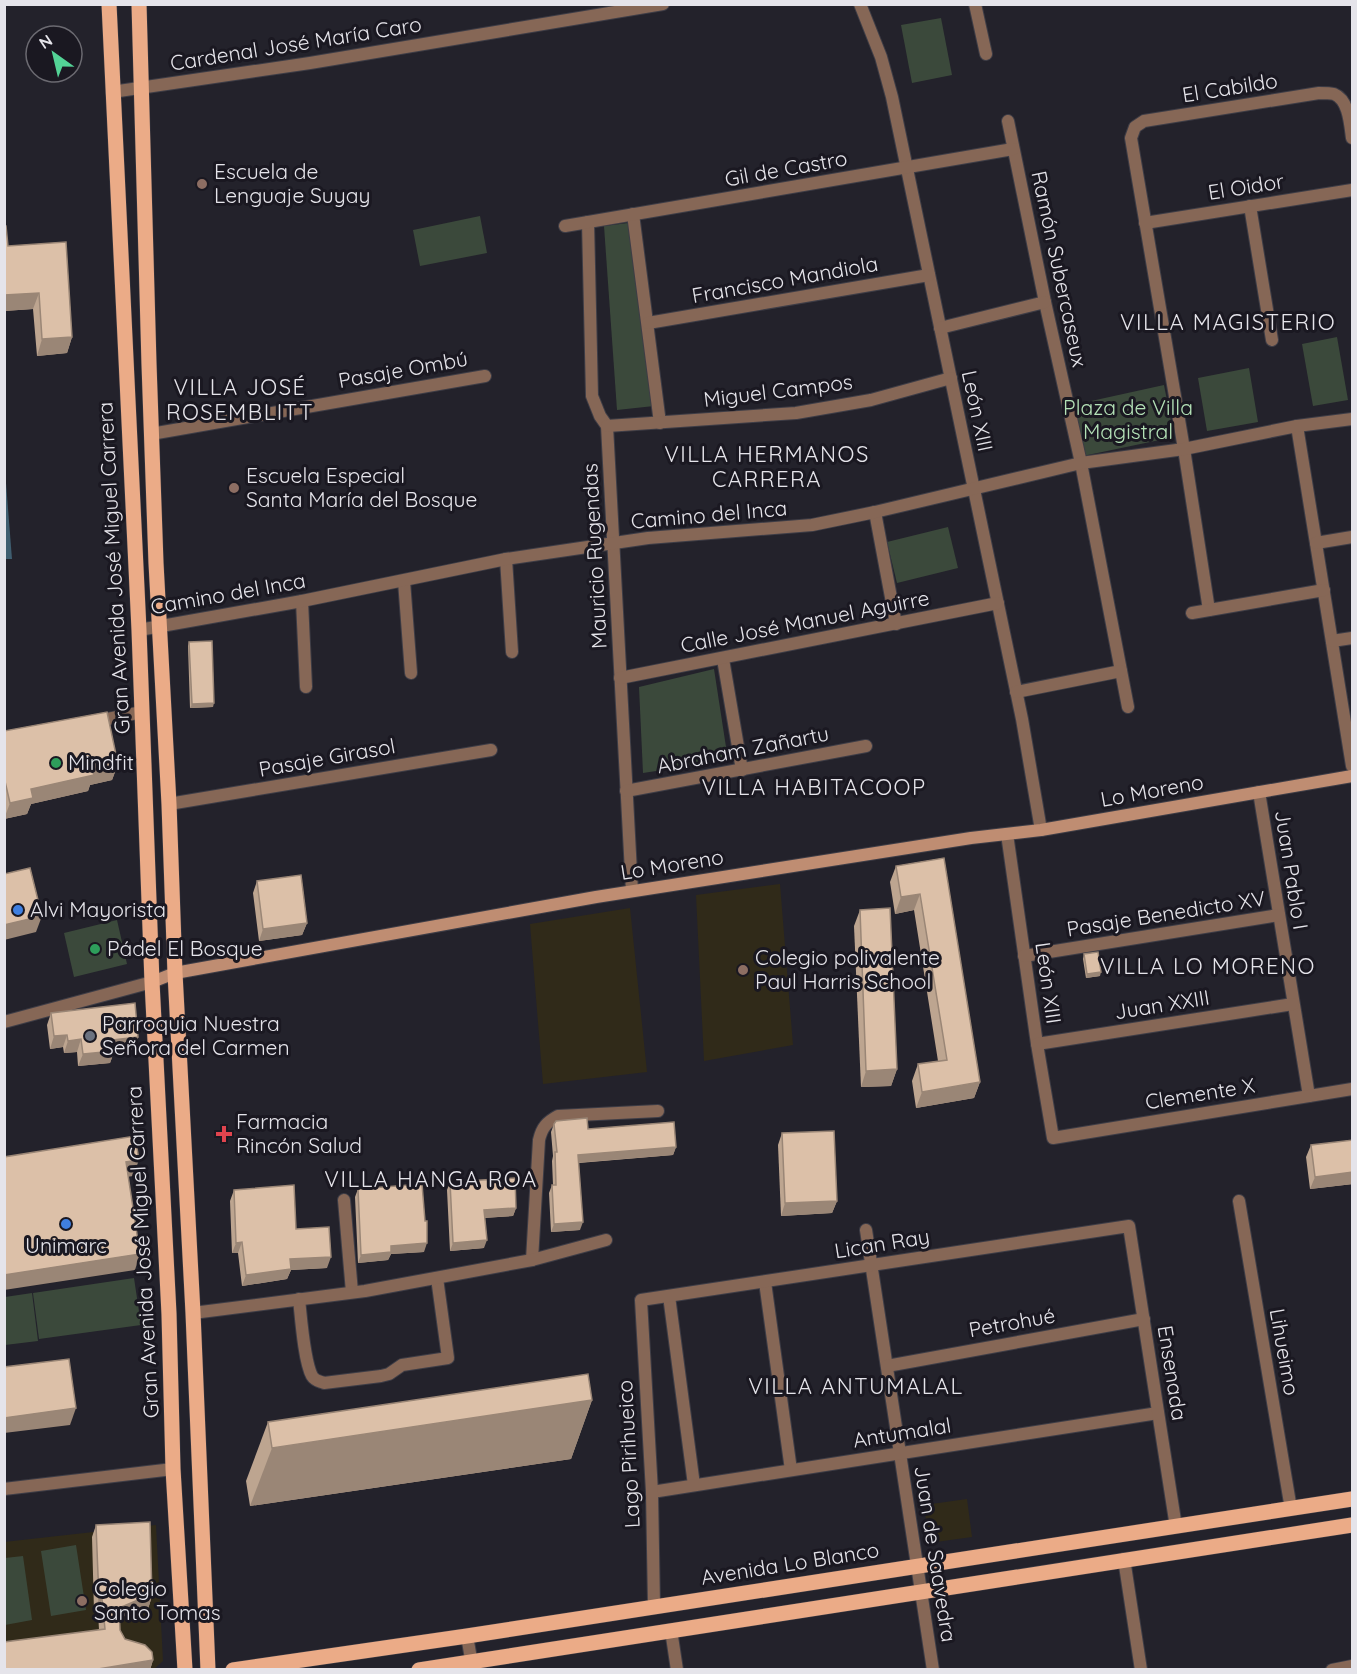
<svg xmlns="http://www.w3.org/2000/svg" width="1357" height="1674" font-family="Quicksand,sans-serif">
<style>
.education{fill:#302a19}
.green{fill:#3b493b}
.water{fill:#3f5e70}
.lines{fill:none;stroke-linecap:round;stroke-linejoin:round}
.street-casing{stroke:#3e3d46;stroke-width:14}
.secondary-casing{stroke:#3e3d46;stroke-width:14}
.primary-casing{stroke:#3e3d46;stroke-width:16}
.street{stroke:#866756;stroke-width:12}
.secondary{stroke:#bf8d72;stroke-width:12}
.primary{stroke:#ebab87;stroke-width:15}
.wall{fill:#bda590}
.shaded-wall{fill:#9a8676}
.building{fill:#dcc0a8;stroke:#9a8676;stroke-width:1.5}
.education-dot{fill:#8d6e63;stroke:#1a1821;stroke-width:2}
.leisure-dot{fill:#2e9e5b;stroke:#1a1821;stroke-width:2}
.shop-dot{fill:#3f7fe0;stroke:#1a1821;stroke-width:2}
.worship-dot{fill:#6b7280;stroke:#1a1821;stroke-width:2}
.health-dot{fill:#e0444e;stroke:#1a1821;stroke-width:2}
.labels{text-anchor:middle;stroke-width:6;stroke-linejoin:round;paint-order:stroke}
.street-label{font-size:21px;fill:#e5e4ea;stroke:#1a1821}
.poi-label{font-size:21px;fill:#e5e4ea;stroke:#1a1821;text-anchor:start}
.park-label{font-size:21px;fill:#b4e2b7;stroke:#1a1821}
.neighbourhood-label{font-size:22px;letter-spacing:1.5px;fill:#e5e4ea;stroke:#1a1821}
</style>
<rect width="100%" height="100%" fill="#23222b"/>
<!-- education -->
<g class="education">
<polygon points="780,884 793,1045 704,1061 696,895"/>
<polygon points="630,908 647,1072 543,1084 530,924"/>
<polygon points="967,1499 972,1537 929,1543 924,1505"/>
<polygon points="156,1525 163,1661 154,1669 5,1669 4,1542"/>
</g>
<!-- green -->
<g class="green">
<polygon points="941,18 952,75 912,83 901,25"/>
<polygon points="480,216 487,253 420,266 413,230"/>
<polygon points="628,223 654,406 617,410 604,226"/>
<polygon points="1337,337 1348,400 1313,406 1302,344"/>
<polygon points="1249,368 1258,422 1207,431 1198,378"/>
<polygon points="1164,385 1174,437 1083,456 1073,405"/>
<polygon points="948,527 958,568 897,583 887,542"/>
<polygon points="714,669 728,760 643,773 639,687"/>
<polygon points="117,920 127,964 74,977 64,933"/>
<polygon points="134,1278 141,1325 39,1339 33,1293"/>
<polygon points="32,1293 38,1341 5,1345 5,1297"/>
<polygon points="76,1545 86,1610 51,1616 41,1551"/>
<polygon points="23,1556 32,1620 5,1625 5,1558"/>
</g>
<!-- water -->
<polygon class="water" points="4,483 6,483 12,559 5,559"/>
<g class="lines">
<defs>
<g id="street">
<polyline points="860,4 881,57 892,97 1022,719 1041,830"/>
<polyline points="975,4 986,54"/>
<polyline points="112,92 310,63 663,4"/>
<polyline points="1008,121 1045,302 1081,463 1128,707"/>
<polyline points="1250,206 1272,340"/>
<polyline points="633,214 660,423"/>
<polyline points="588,222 592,396 600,416 607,426 632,891"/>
<polyline points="1145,223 1352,190"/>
<polyline points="565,226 1013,149"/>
<polyline points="648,323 929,275"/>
<polyline points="940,328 1045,302"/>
<polyline points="607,426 796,413 871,400 951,378"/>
<polyline points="1297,426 1352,766"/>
<polyline points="151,434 485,376"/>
<polyline points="875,512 896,624"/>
<polyline points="1316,543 1352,537"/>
<polyline points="506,559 512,652"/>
<polyline points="404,581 411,673"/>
<polyline points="302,601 306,687"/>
<path d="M1209 610 1184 449 1131 138 1135 127 1144 121 1319 93C1323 93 1330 93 1334 94 1349 100 1350 124 1352 138"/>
<polyline points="1192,613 1324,590"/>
<polyline points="139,630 302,601 506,559 648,538 812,525 875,512 1081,463 1184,449 1297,426 1352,419"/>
<polyline points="1332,641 1352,638"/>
<polyline points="723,659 742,770"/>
<polyline points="620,678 998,603"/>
<polyline points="1016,692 1121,671"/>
<polyline points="93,722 142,712"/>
<polyline points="626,791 866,746"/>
<polyline points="1259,792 1309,1096"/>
<polyline points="169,804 491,750"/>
<polyline points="1007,834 1037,1044 1053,1138 1352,1089"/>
<polyline points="1024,956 1279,915"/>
<polyline points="4,1022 152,982"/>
<polyline points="1037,1044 1293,1004"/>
<polyline points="344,1200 352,1292"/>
<polyline points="1239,1201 1291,1509"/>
<polyline points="866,1230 933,1670"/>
<path d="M532 1260 539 1140C542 1127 547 1122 558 1116L658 1111"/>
<polyline points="765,1282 791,1470"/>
<polyline points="669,1296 694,1485"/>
<path d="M299 1299C301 1317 304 1361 312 1376 315 1381 319 1381 324 1383L381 1376 389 1374 402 1365 448 1358 437 1278"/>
<polyline points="193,1313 365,1291 532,1260 606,1240"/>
<polyline points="887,1366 1144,1319"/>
<polyline points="4,1489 173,1469"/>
<polyline points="652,1492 1158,1413"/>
<polyline points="1124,1559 1141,1670"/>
<polyline points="654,1606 652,1492 641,1300 1129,1226 1176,1527"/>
<polyline points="671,1630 677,1670"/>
<polyline points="467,1636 473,1670"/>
<polyline points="1332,1670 1352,1666"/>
</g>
<polyline id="secondary" points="152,982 175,973 596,897 971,838 1041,830 1352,776"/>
<g id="primary">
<polyline points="109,4 139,630 152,982 169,1314 173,1469 185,1670"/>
<polyline points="139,4 149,364 156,563 169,804 175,973 193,1313 208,1670"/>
<polyline points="233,1670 467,1636 1352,1499"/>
<polyline points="419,1670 1352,1525"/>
</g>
</defs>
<!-- street casing -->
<use href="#street" class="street-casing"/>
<!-- secondary casing -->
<use href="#secondary" class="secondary-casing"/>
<!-- primary casing -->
<use href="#primary" class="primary-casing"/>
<!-- street -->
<use href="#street" class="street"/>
<!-- secondary -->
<use href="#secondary" class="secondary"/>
<!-- primary -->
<use href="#primary" class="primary"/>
</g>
<!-- wall -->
<g class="wall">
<polygon points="4,226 8,246 72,337 67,353 37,356 33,309 4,311"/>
<polygon points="189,642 213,707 190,708 188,646"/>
<polygon points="4,731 118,764 112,780 90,785 88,791 31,804 27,814 4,819"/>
<polygon points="944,858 980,1082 974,1098 916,1108 912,1081 918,1064 938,1061 914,910 895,914 890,882 896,866"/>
<polygon points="257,881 307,923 302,935 259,941 253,893"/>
<polygon points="860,910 897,1069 891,1086 861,1087 854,926"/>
<polygon points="1084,954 1100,976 1086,978 1083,959"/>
<polygon points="51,1013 138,1037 134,1049 114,1052 110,1063 78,1066 77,1052 64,1053 63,1047 50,1049 47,1025"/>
<polygon points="554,1124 588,1129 676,1147 673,1155 579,1163 580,1230 551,1232 549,1193 552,1185 553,1185 552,1161 553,1156 551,1132"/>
<polygon points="782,1133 837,1201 832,1213 781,1216 778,1145"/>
<polygon points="1353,1140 1353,1184 1310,1189 1306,1157 1311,1145"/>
<polygon points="450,1182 516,1208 513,1216 484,1218 484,1248 450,1251 447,1190"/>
<polygon points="358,1189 424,1252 391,1254 388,1260 358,1263 355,1197"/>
<polygon points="234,1190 296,1229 327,1268 291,1270 287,1279 242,1286 238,1253 232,1253 230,1201"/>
<polygon points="592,1400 571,1459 250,1506 246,1481 268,1422"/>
<polygon points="96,1525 152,1596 148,1609 136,1609 133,1613 119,1618 120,1630 125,1639 153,1660 150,1670 4,1670 99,1630 98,1611 94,1611 92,1537"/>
</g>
<!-- shaded-wall -->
<g class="shaded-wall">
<polygon points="39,293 33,309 4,311 4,295"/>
<polygon points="72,337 67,353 37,356 42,339"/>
<polygon points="214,703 213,707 190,708 192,704"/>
<polygon points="118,764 112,780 90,785 88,791 31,804 27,814 4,819 10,803 31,789 92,770"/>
<polygon points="920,894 914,910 895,914 901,897"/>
<polygon points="42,916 36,932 4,940 4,925"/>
<polygon points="307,923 302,935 259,941 263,929"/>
<polygon points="1101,972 1100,976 1086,978 1087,974"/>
<polygon points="67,1035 63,1047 50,1049 54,1036"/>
<polygon points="138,1037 134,1049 114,1052 110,1063 78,1066 83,1054 113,1040"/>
<polygon points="81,1039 77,1052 64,1053 68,1041"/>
<polygon points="897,1069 891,1086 861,1087 866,1071"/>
<polygon points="980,1082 974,1098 916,1108 922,1092"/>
<polygon points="676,1147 673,1155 575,1163 578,1155"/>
<polygon points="139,1160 133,1176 120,1178 126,1162"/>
<polygon points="1353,1172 1353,1184 1310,1189 1315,1177"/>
<polygon points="837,1201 832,1213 781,1216 785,1203"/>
<polygon points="516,1208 513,1216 481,1218 484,1210"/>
<polygon points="583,1222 580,1230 551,1232 554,1224"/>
<polygon points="487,1240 484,1248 450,1251 453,1243"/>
<polygon points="242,1242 238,1253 232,1253 236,1243"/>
<polygon points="427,1243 424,1252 391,1254 388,1260 358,1263 361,1255 391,1246"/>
<polygon points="140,1254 135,1270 4,1290 4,1275"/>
<polygon points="331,1257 327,1268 291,1270 287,1279 242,1286 246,1275 290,1259"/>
<polygon points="592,1400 571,1459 250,1506 272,1448"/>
<polygon points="76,1408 70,1425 4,1433 4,1418"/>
<polygon points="152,1596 148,1609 136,1609 133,1613 114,1620 119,1608 140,1597"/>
<polygon points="99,1599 102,1599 98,1611 94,1611"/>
<polygon points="153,1660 150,1670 92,1670"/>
</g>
<!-- building -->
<g class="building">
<polygon points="4,226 6,226 8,246 66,242 72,337 42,339 39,293 4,295"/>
<polygon points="212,641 214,703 192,704 189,642"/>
<polygon points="107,712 118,764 92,770 94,775 31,789 33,798 10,803 4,777 4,731"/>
<polygon points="944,858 980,1082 922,1092 918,1064 947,1060 920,894 901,897 896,866"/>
<polygon points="30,868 42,916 4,925 4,874"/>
<polygon points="301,875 307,923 263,929 257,881"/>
<polygon points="890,908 897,1069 866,1071 860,910"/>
<polygon points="1098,952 1101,972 1087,974 1084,954"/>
<polygon points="135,1003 138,1037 113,1040 114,1051 83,1054 81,1039 68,1041 67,1035 54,1036 51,1013"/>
<polygon points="587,1118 588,1129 674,1122 676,1147 578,1155 583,1222 554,1224 552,1185 556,1185 555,1152 557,1152 554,1124 556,1121"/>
<polygon points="834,1131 837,1201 785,1203 782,1133"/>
<polygon points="135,1136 139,1160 126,1162 140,1254 4,1275 4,1157"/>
<polygon points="1353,1140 1353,1172 1315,1177 1311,1145"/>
<polygon points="515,1178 516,1208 484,1210 487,1240 453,1243 450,1182"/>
<polygon points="422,1184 425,1221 427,1221 427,1243 391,1246 391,1252 361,1255 358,1189"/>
<polygon points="294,1185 296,1229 329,1227 331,1257 290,1259 291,1269 246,1275 242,1242 236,1243 234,1190"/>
<polygon points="69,1359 76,1408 4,1418 4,1367"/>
<polygon points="588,1374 592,1400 272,1448 268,1422"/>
<polygon points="150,1522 152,1596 140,1597 138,1600 119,1608 120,1630 125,1639 145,1645 152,1652 153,1660 92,1670 4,1670 4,1642 105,1629 102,1599 99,1599 96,1525"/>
</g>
<!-- markers -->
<g class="education-dot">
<circle cx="202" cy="184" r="6"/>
<circle cx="234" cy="488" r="6"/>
<circle cx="743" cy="970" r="6"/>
<circle cx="82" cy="1601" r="6"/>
</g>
<g class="leisure-dot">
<circle cx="56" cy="763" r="6"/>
<circle cx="95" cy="949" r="6"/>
</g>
<g class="shop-dot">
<circle cx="18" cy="910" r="6"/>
<circle cx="66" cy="1224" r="6"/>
</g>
<circle class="worship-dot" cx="90" cy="1036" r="6"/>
<path class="health-dot" d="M221 1125h6v6h6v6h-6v6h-6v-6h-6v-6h6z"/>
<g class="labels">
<!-- street labels -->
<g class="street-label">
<text transform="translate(296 44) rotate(-9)" y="7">Cardenal José María Caro</text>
<text transform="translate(1230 88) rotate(-9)" y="7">El Cabildo</text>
<text transform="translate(786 169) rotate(-10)" y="7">Gil de Castro</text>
<text transform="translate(1246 187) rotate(-9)" y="7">El Oidor</text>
<text transform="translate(1059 269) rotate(78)" y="7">Ramón Subercaseux</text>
<text transform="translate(785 280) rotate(-10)" y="7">Francisco Mandiola</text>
<text transform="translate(403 370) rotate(-10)" y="7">Pasaje Ombú</text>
<text transform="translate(778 391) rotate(-7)" y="7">Miguel Campos</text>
<text transform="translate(977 411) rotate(78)" y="7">León XIII</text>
<text transform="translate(709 515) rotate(-5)" y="7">Camino del Inca</text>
<text transform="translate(595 556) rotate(-93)" y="7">Mauricio Rugendas</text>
<text transform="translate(114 568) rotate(-93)" y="7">Gran Avenida José Miguel Carrera</text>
<text transform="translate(228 594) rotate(-10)" y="7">Camino del Inca</text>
<text transform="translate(805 622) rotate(-11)" y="7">Calle José Manuel Aguirre</text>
<text transform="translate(743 750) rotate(-11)" y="7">Abraham Zañartu</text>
<text transform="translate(327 758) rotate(-10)" y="7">Pasaje Girasol</text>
<text transform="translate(1152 791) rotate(-10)" y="7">Lo Moreno</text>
<text transform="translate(672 865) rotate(-9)" y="7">Lo Moreno</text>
<text transform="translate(1291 870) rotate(81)" y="7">Juan Pablo I</text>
<text transform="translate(1166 914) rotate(-9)" y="7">Pasaje Benedicto XV</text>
<text transform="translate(1048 983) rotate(82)" y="7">León XIII</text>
<text transform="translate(1162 1005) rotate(-9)" y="7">Juan XXIII</text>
<text transform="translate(1200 1094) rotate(-9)" y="7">Clemente X</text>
<text transform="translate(882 1244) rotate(-9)" y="7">Lican Ray</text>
<text transform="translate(143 1252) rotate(-93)" y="7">Gran Avenida José Miguel Carrera</text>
<text transform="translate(1012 1323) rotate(-10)" y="7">Petrohué</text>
<text transform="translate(1284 1352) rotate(80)" y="7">Lihueimo</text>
<text transform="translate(1172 1373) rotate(81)" y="7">Ensenada</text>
<text transform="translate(902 1433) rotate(-9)" y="7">Antumalal</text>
<text transform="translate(629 1454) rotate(-93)" y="7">Lago Pirihueico</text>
<text transform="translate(935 1554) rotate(81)" y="7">Juan de Saavedra</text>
<text transform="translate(790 1564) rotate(-9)" y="7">Avenida Lo Blanco</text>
</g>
<!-- poi labels -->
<g class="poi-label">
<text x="214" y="179">Escuela de<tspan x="214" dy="24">Lenguaje Suyay</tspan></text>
<text x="246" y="483">Escuela Especial<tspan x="246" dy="24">Santa María del Bosque</tspan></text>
<text x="68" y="770">Mindfit</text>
<text x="30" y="917">Alvi Mayorista</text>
<text x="107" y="956">Pádel El Bosque</text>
<text x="755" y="965">Colegio polivalente<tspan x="755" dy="24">Paul Harris School</tspan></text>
<text x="102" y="1031">Parroquia Nuestra<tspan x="102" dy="24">Señora del Carmen</tspan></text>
<text x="236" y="1129">Farmacia<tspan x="236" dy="24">Rincón Salud</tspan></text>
<text x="66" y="1253" text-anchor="middle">Unimarc</text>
<text x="94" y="1596">Colegio<tspan x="94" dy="24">Santo Tomas</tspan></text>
</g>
<!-- park labels -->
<g class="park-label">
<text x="1128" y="415">Plaza de Villa<tspan x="1128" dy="24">Magistral</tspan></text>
</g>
<!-- neighbourhood labels -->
<g class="neighbourhood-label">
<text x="1228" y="330">VILLA MAGISTERIO</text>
<text x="240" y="395">VILLA JOSÉ<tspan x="240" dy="25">ROSEMBLITT</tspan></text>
<text x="767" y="462">VILLA HERMANOS<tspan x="767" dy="25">CARRERA</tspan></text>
<text x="814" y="795">VILLA HABITACOOP</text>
<text x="1208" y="974">VILLA LO MORENO</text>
<text x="431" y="1187">VILLA HANGA ROA</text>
<text x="856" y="1394">VILLA ANTUMALAL</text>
</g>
</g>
<!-- border -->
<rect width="1357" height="1674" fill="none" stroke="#e5e4ea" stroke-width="12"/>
<!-- north arrow -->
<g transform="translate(54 54) rotate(326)"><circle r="28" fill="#1a1821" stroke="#6b6a71" stroke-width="1.5"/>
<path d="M0-4.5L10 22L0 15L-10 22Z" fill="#53d396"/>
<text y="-9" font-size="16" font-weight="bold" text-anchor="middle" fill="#e5e4ea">N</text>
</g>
</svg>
